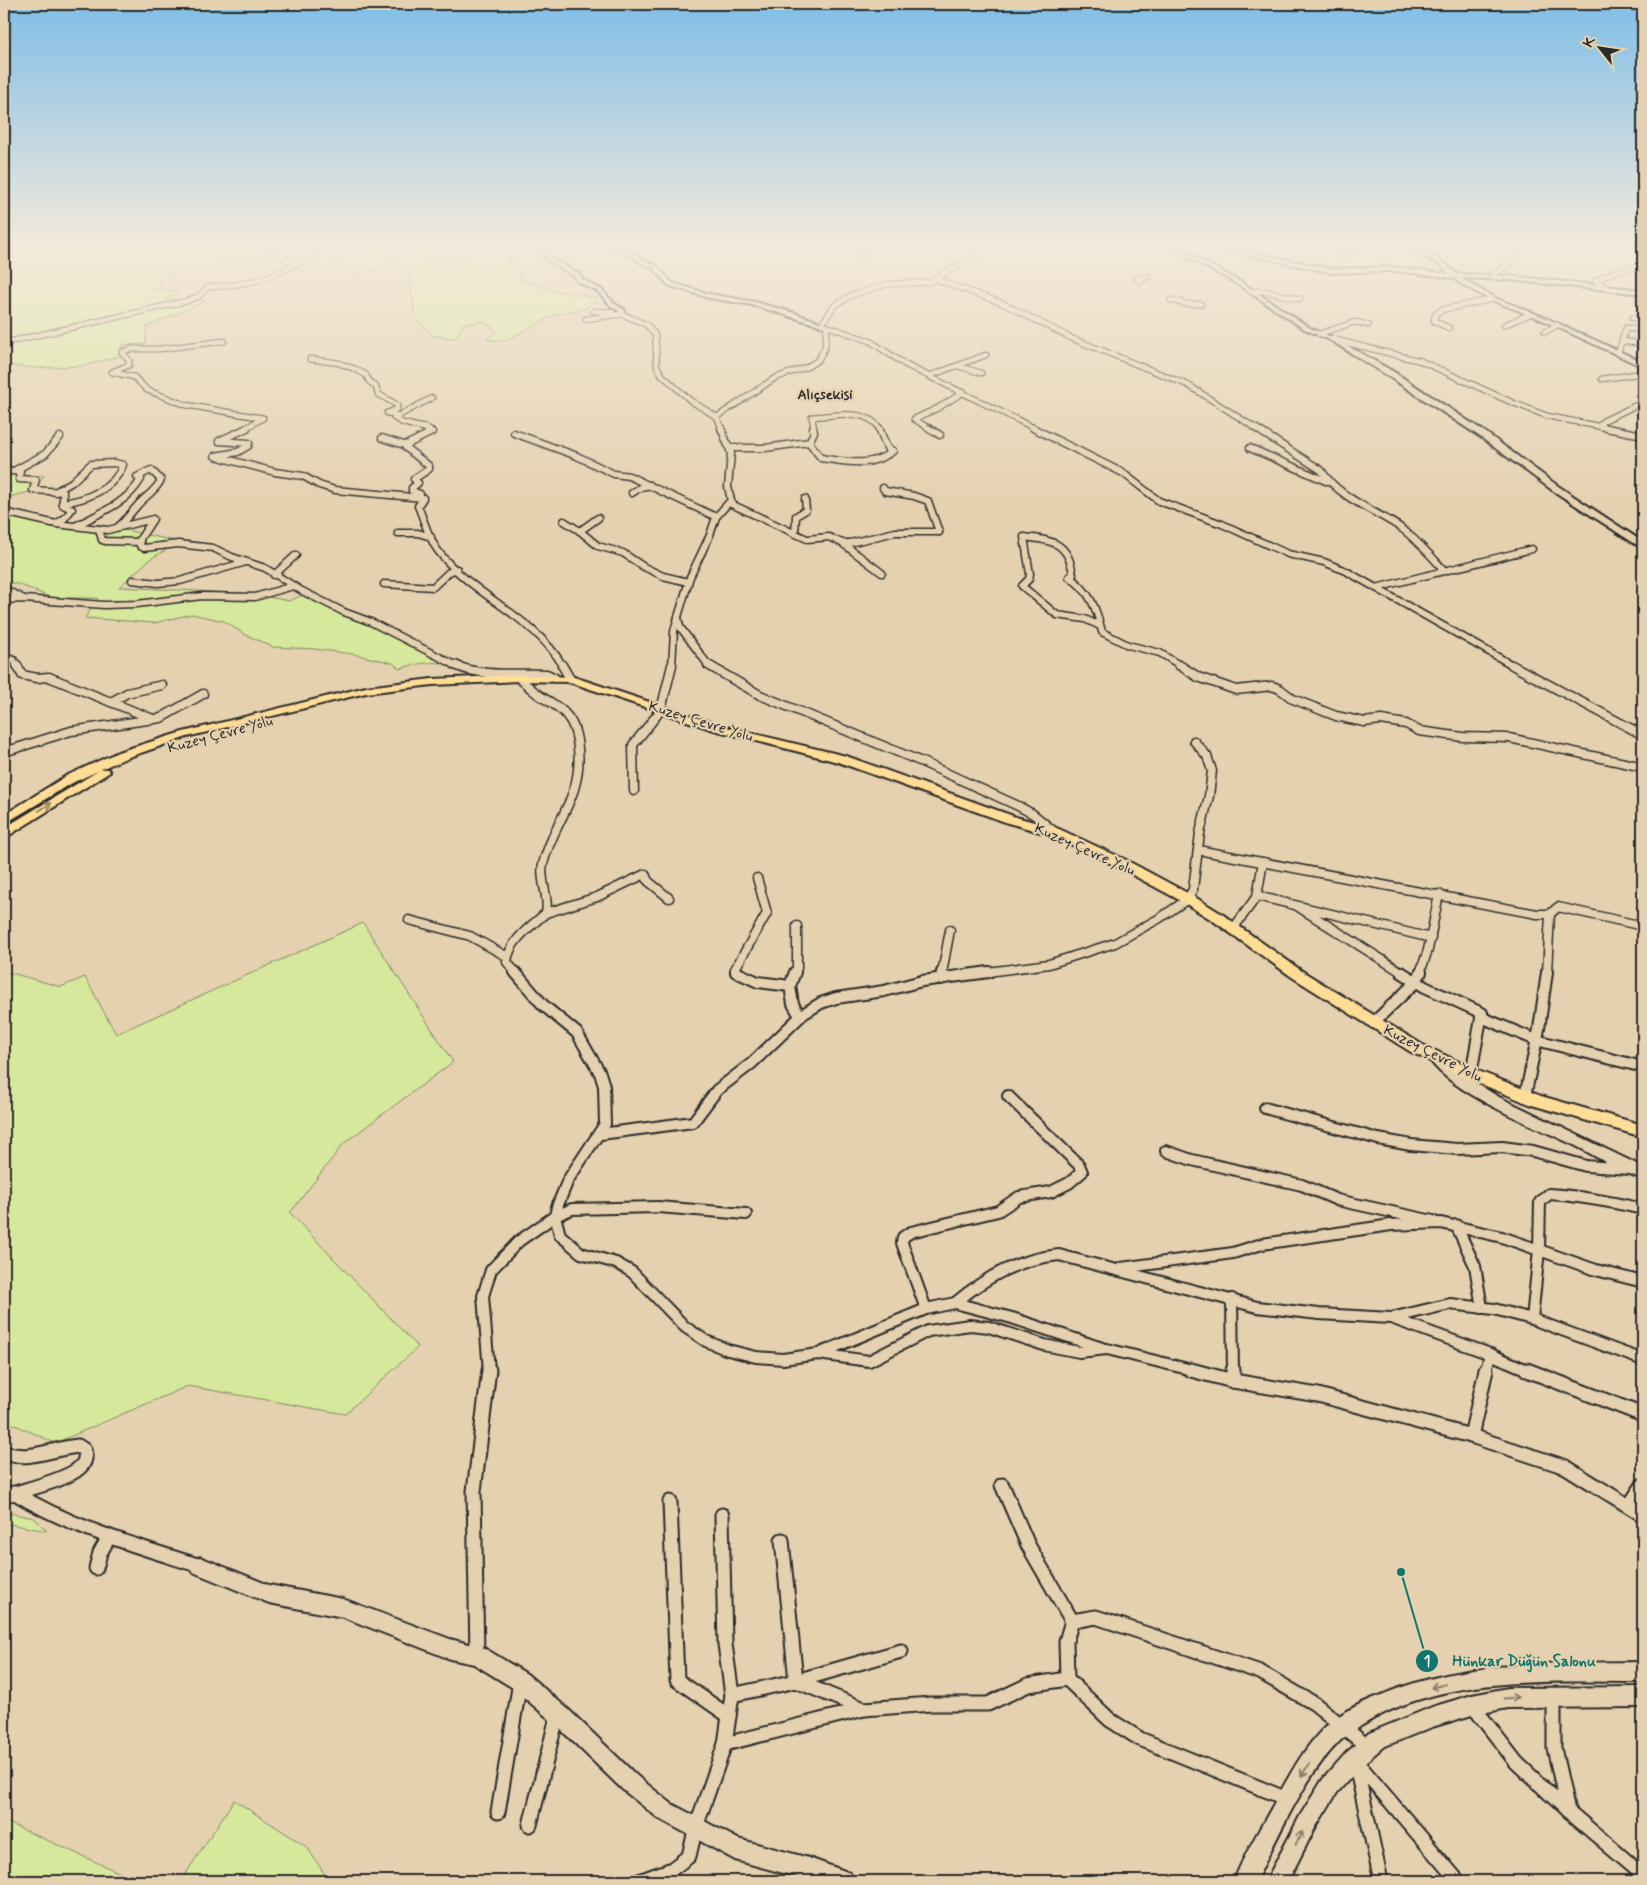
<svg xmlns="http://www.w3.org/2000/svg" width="1647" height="1885" font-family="Mynerve,sans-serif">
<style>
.green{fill:#d6e89c;stroke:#808a64}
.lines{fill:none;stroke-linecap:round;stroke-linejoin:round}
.street-far4-casing{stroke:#2b2b2b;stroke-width:7}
.street-far3-casing{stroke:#2b2b2b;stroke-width:9}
.street-far2-casing{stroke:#2b2b2b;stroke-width:11}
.street-far1-casing{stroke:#2b2b2b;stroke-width:14}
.street-casing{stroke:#2b2b2b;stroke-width:17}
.secondary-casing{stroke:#2b2b2b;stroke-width:4}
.primary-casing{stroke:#2b2b2b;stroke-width:4}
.street-far4{stroke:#e5d1af;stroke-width:5}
.street-far3{stroke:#e5d1af;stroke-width:6}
.street-far2{stroke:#e5d1af;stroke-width:8}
.street-far1{stroke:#e5d1af;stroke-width:10}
.street{stroke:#e5d1af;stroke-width:13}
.secondary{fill:#e5d1af;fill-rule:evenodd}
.primary{fill:#ffdd96;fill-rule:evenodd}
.oneway{stroke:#958460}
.oneway2{stroke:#887e6d}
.labels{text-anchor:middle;stroke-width:4.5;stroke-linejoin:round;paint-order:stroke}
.far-neighbourhood-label{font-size:14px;font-weight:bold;fill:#2b2b2b;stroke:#e5d1af}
.street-label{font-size:15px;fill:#2b2b2b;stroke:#e5d1af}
.leader{fill:none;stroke:#0f766e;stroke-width:2}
.callout-dot{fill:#0f766e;stroke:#e5d1af;stroke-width:2}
.mark-label{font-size:15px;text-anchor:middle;font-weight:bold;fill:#fff}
.callout-label{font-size:16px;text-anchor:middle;font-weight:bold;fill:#0f766e;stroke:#e5d1af;stroke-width:4.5;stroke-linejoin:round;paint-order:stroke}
</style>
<rect width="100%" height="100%" fill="#e5d1af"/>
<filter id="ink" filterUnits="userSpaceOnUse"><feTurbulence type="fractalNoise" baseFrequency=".02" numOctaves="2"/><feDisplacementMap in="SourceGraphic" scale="10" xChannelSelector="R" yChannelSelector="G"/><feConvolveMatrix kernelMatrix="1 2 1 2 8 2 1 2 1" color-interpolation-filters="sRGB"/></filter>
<g filter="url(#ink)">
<!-- green -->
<g class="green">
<polygon points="13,245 270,245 253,255 224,257 207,269 181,269 162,279 153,288 178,292 166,299 206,301 146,327 146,344 122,345 120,356 83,366 35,368 4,365 4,251"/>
<polygon points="355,245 390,245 396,251 423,246 445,250 423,259 435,266 496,248 490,245 530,245 537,250 506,254 522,280 553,290 598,298 586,308 554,315 507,340 487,340 497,331 483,321 463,324 456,338 434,336 415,318 409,273 396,258 378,271 356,273 332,261 369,247"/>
<polygon points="4,466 27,467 21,475 44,476 29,492 4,498"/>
<path d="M4 510 35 522 101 525 180 542 150 559 119 587 253 594 289 601 305 594 346 615 418 641 452 664C434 661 415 663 399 669L393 663 353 654 314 649 273 647 246 635 224 621 192 614 154 623 85 618 98 598H52L21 585 4 581Z"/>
<polygon points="363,923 453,1062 344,1143 290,1213 418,1347 345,1414 188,1386 55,1443 4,1420 4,971 61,987 85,977 116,1034"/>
<polygon points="4,1512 34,1518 47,1531 4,1523"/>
<polygon points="234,1800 307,1847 329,1881 181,1881"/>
<polygon points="4,1821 138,1881 4,1881"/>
</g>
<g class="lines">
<defs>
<g id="street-far4">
<polyline points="974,245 987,249"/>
<polyline points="1337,254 1388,245"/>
<polyline points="859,255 878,245"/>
<polyline points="257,257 268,248 287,260 299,262"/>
<polyline points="1492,277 1511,262 1519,250 1530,245"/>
<polyline points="935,279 1002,303 1071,338 1188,385 1257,429"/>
<polyline points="1141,282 1136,279 1148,277"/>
<polyline points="1608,288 1595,281 1613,272 1643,266"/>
<polyline points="1250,291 1265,291 1300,299"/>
<polyline points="1171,300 1186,304 1201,304"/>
<polyline points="594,311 612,312"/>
<polyline points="586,319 622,314 647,325 655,335 657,366 662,375 691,401 717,417"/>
<polyline points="822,324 834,306 852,295 888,284 929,282 986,250 987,247 985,245"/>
<polyline points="1504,325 1530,314"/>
<polyline points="1449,328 1434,321 1435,315 1441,310 1493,299"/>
<polyline points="1545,332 1557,325"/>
<polyline points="1319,334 1355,322 1368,325"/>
<polyline points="1332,339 1421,361 1511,402 1547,416 1612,429"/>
<polyline points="224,341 159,349 131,349 122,352 129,360 129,365 112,372 134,377 147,390 186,405 263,418 244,429"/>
<polyline points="1622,341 1643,344"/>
<path d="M4 343 187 301 199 296 208 287C229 286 250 284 270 276 293 268 314 253 338 245"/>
<polyline points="1618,353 1626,328 1642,330 1641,319 1632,318"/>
<polyline points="310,359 339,363 355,369 366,375 369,381 376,387 378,394 397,405 397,409 387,413 396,415"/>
<polyline points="958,366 981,373"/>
<polyline points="929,376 986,355"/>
<polyline points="1602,379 1643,373"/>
<polyline points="1599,426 1603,421 1643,402"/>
<polyline points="428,429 403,423 394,418 432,398"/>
<polyline points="722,429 717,417 775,378 807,367 818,360 825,347 827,326 870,341 906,365 1036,429"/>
<path d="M814 429 812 417C834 416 866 407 880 429"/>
<polyline points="930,429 914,419 938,408 964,392"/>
</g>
<g id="street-far3">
<path d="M247 428 219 441 249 443 248 446 238 452 215 456 275 472 303 476 319 485 335 490 423 498 418 506C424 520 429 540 439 552 474 597 534 616 563 666"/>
<path d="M813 428 814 432 809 442 821 458C847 462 871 468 893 451L887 448 879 428"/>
<polyline points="928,428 940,435"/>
<polyline points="1033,428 1123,473 1159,501 1222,524 1288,554 1324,562 1346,571 1514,666"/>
<path d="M1255 428 1321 470C1340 499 1373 509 1401 528 1417 540 1431 556 1445 571"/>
<polyline points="1606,428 1643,435"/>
<polyline points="514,433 577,456 614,474 629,476 716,517"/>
<polyline points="382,438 404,445 409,444"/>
<polyline points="730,448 765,448 809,442"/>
<polyline points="1250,448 1326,481"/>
<polyline points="4,471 20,471 19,479 36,480 33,490 63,492 63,505 72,509 65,518 56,524"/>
<polyline points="14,471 45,454 60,437"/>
<polyline points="883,488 885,491 914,496 928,501 939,532"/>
<path d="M55 492 72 482 91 464 115 463 123 465C114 489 86 500 62 503"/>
<polyline points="632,493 641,487 650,485"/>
<polyline points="420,494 412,491 412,488 418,483 414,479 429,469 429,466 406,448 410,443 432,432 425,428"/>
<polyline points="729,503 807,539 829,537 842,543 850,543 895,532 939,532"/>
<polyline points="4,512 56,524 108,530 153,519 140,539 140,546 144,548 178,544 213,548 232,557 265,568 302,591 344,612 371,622 457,666"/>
<polyline points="598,518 580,531 598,546 623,553 644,567 663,576 688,582"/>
<polyline points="564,521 580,531"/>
<path d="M75 526C98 514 128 503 141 479L137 477 151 470 161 480C155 492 145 496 137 506 130 514 126 520 118 527"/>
<polyline points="99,529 102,540 105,541 140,542"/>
<polyline points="398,533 418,533 431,537"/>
<polyline points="795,534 796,516 806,510 805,499"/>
<polyline points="842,543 882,573"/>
<polyline points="274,575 296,555"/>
<polyline points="132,580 158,583 180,581 246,562"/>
<polyline points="384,584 433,587 449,572 457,569"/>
<polyline points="1376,588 1532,549"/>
<polyline points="4,589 24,599"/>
<polyline points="4,600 24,599 104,605 137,604 202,596 255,597 293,586"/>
<path d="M1100 626 1085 619 1057 615 1022 586 1029 579 1030 574 1024 537C1053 540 1069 543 1073 575L1069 577C1090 590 1097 610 1102 632L1128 645 1160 653 1181 666"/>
<polyline points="4,656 14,660 17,666"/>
<polyline points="672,666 674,631 678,617"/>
<polyline points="709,666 680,627 678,617 690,577 710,535 716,517 731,500 728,487 731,453 721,428"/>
</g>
<g id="street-far2">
<polyline points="17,665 22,675 37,678 49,677 153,719"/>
<path d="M455 665C479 677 520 673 547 674L555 678"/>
<polyline points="562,665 570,679"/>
<polyline points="708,665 760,695 922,762 1016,805 1033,814 1055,832"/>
<polyline points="1179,665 1198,677 1236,690 1272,686 1280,689 1293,699 1336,716 1364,722 1381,720 1406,724 1419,731 1463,737 1509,738 1643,767"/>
<polyline points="1512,665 1643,735"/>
<polyline points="111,702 127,693 162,685"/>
<polyline points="4,752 71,731 161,718 203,694"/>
<polyline points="634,791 633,745 661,710 672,665"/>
<polyline points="1198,850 1537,914 1550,914 1558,907 1643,926"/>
<polyline points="1257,896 1431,938"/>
<polyline points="1297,906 1403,973"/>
<polyline points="546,913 597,897 645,874 648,881 669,898"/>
<polyline points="409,920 470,936 506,956"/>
<polyline points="1233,929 1257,896 1263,862"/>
<path d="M516 973 507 962C509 941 531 926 546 913 550 897 539 880 543 864 554 820 583 798 578 748 577 737 575 725 567 716 560 706 549 702 539 695 532 690 526 684 519 678"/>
<polyline points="737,973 735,969 767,913 757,878"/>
<polyline points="795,973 797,968 797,926"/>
<polyline points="942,973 950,930"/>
<polyline points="980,973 1049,964 1115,943 1160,918 1188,899 1193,889 1200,833 1209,796 1212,771 1207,756 1194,741"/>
<polyline points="1420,973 1428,950 1439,894"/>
<polyline points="1547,973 1550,914"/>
</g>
<g id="street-far1">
<polyline points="515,972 543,1005 577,1033 600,1073 604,1086 605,1124 568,1180 557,1207 555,1216 560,1235 581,1253 616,1263 632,1272 685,1327 706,1341 728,1350 756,1357 783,1359 818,1354 869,1361 928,1331 970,1325 989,1327 1044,1345 1079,1352 1107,1349 1196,1371"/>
<polyline points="736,972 758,982 790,986 793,1004 800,1016"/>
<polyline points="1401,972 1425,987 1482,1013 1471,1074"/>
<polyline points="941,979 942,972"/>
<polyline points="790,986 795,972"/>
<polyline points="1481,1017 1536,1040 1643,1067"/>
<polyline points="1373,1023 1416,982 1421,972"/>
<polyline points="1525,1097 1539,1029 1547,972"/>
<polyline points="1265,1108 1378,1139 1411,1145 1457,1149 1502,1147 1533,1151 1586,1166 1629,1169"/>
<polyline points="601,1134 693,1122 717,1090 751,1064 803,1014 821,1003 836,998 884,991 922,981 989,972"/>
<polyline points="1166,1151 1192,1160 1302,1185 1337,1200 1433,1221"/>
<polyline points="1456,1225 1475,1266 1482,1308"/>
<polyline points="1121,1268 1233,1253 1262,1244 1391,1225 1441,1223 1502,1237 1596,1270 1643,1282"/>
<polyline points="1232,1299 1233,1371"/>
<path d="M955 1303C986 1277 1018 1259 1059 1255L1257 1307 1319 1314 1391 1318 1490 1354 1530 1371"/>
<polyline points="926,1309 902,1243 903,1237 911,1232 998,1211 1019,1197 1051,1192 1069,1183 1082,1172 1079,1165 1008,1096"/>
<polyline points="1391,1318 1450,1304 1494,1309 1532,1319 1643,1360"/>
<path d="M1532 1319 1539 1250 1540 1202 1549 1194C1581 1196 1612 1202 1643 1209"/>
<polyline points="818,1354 926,1309 955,1303 1012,1318 1102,1348"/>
<polyline points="489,1371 483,1296 491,1270 519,1241 555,1216 572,1209 658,1207 746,1214"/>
<polyline points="1486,1371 1490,1354"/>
</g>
<g id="street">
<polyline points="1191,1370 1233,1381 1318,1395 1471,1436 1566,1467 1643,1515"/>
<polyline points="1233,1370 1233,1381"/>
<polyline points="1527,1370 1643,1415"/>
<polyline points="1471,1436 1486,1370"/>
<path d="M4 1453C32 1461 50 1449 78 1446L84 1450C86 1456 86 1460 82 1465 73 1478 31 1488 15 1493 72 1528 137 1546 200 1566"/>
<polyline points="1002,1485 1028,1545 1072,1621 1066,1641 1067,1679"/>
<polyline points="4,1495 15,1493"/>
<polyline points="670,1502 677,1680 729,1716"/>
<polyline points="1629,1506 1643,1485"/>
<polyline points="782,1540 796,1681 864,1709"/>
<polyline points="96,1568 100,1553 109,1537"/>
<polyline points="1072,1621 1096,1617 1260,1672 1315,1704 1368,1747"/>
<polyline points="477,1655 474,1491 489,1370"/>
<polyline points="732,1695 796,1681 901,1651"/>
<polyline points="1554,1697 1554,1748 1568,1811 1643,1875"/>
<polyline points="1473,1706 1516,1762 1568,1811"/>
<polyline points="725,1744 864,1709 931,1704 988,1704 1028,1685 1067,1679 1110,1720 1140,1739 1287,1799"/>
<polyline points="1354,1759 1458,1881"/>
<polyline points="1355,1761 1381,1881"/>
<polyline points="498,1812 520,1682"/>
<polyline points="530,1825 558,1713"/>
<polyline points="639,1881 672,1869 689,1856 696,1827 725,1744 732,1695 725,1644 722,1515"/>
</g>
<g id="secondary">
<polygon points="530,245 537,245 544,250 548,256 579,274 583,280 601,289 615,304 625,310 624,315 620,315 620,312 611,306 597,291 578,282 574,276 544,258 540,252"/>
<polygon points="603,245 612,245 635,253 643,260 657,266 672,283 710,294 755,302 795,313 830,326 825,327 752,305 709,298 668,285 653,268 639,262 631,255"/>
<polygon points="1166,245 1173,245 1241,282 1310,328 1334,338 1394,372 1485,432 1558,486 1643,542 1643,549 1552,490 1479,436 1388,376 1330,340 1306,330 1237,284"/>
<path d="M1203 245H1215L1332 269 1394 267 1449 274 1442 266 1402 245C1419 245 1445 263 1457 274L1509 276 1643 290V294L1509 280 1461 278 1495 298 1544 317 1643 362V367L1540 319 1491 300 1461 284 1454 278 1394 271 1332 273Z"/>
<path d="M1435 1052 1440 1054 1467 1077 1497 1096 1643 1167V1179C1620 1172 1596 1156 1574 1145 1537 1127 1449 1093 1428 1057L1430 1054Z"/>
<polygon points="200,1557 269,1585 343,1599 450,1639 484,1648 527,1674 569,1710 637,1776 672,1804 738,1839 809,1858 850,1873 853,1881 813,1881 735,1860 658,1818 623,1790 555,1724 513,1688 474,1664 450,1659 343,1617 269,1603 193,1572 191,1566 193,1560"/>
<path d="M1643 1662V1682C1551 1682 1443 1674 1361 1726 1353 1732 1344 1736 1337 1744 1305 1776 1276 1840 1256 1881H1234C1243 1856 1259 1831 1272 1807 1287 1780 1302 1750 1324 1728 1339 1714 1360 1703 1379 1696 1463 1660 1553 1663 1643 1662Z"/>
<polygon points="1643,1687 1643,1707 1508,1708 1472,1715 1432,1727 1383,1747 1361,1766 1337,1793 1315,1828 1288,1881 1266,1881 1301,1814 1323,1779 1347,1752 1369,1733 1432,1707 1472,1695 1508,1688"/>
</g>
<polygon id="primary" points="519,675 574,677 722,726 846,756 1016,817 1059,829 1126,860 1193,896 1222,914 1302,971 1421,1044 1476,1070 1541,1096 1643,1125 1643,1137 1532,1105 1466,1078 1411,1052 1292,977 1212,920 1183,902 1116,866 1051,835 1008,823 838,762 714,730 569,682 519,681 432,685 366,693 187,737 126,758 101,769 108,769 110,772 8,836 4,837 4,828 98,771 74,782 4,824 4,815 66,776 118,752 179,733 366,687 432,679"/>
</defs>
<!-- street-far4 casing -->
<use href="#street-far4" class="street-far4-casing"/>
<!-- street-far3 casing -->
<use href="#street-far3" class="street-far3-casing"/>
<!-- street-far2 casing -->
<use href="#street-far2" class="street-far2-casing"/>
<!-- street-far1 casing -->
<use href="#street-far1" class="street-far1-casing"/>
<!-- street casing -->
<use href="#street" class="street-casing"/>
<!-- secondary casing -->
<use href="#secondary" class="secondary-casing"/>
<!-- primary casing -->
<use href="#primary" class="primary-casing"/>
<!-- street-far4 -->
<use href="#street-far4" class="street-far4"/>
<!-- street-far3 -->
<use href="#street-far3" class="street-far3"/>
<!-- street-far2 -->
<use href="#street-far2" class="street-far2"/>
<!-- street-far1 -->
<use href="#street-far1" class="street-far1"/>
<!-- street -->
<use href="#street" class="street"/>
<!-- secondary -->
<use href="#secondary" class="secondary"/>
<!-- primary -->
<use href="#primary" class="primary"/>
</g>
<!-- one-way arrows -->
<defs><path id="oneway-shaft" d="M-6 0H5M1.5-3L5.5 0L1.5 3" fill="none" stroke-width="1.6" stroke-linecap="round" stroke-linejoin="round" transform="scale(1.25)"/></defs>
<use class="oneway" href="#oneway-shaft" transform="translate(45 807) rotate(-32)"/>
<g class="oneway2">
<use href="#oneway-shaft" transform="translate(1438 1686) rotate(166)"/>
<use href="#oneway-shaft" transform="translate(1511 1698) rotate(-4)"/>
<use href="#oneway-shaft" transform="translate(1305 1770) rotate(122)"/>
<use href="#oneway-shaft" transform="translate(1299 1838) rotate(-63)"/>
</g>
</g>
<!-- sky -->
<linearGradient id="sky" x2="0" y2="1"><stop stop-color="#80bee7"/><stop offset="0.48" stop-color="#f3eadb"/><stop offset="1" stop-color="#f3eadb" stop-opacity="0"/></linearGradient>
<rect width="1647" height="509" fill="url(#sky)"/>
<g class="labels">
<!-- far-neighbourhood labels -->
<g class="far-neighbourhood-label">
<text x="825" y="399">Alıçsekisi</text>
</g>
<!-- street labels -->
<g class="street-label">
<text transform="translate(701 721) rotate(17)" y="5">Kuzey Çevre Yolu</text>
<text transform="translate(220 734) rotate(-15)" y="5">Kuzey Çevre Yolu</text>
<text transform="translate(1085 849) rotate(24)" y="5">Kuzey Çevre Yolu</text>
<text transform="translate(1433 1053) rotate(27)" y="5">Kuzey Çevre Yolu</text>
</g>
</g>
<!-- callouts -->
<path class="leader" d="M1401 1572L1427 1661"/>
<g class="callout-dot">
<circle cx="1401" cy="1572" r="5"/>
<circle cx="1427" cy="1661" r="12"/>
</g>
<g class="mark-label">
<text x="1427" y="1666">1</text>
</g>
<g class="callout-label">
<text x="1524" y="1666">Hünkar Düğün Salonu</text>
</g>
<!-- margin -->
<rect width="1647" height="1885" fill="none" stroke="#e5d1af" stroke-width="20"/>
<rect x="10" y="10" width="1627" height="1865" fill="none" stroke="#2b2b2b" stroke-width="2" filter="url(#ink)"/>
<!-- north arrow -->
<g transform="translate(1600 48) rotate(300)" stroke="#e5d1af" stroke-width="4" paint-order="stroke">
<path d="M0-4L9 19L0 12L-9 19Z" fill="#2b2b2b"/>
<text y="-8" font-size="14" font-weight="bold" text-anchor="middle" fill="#2b2b2b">K</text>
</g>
</svg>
